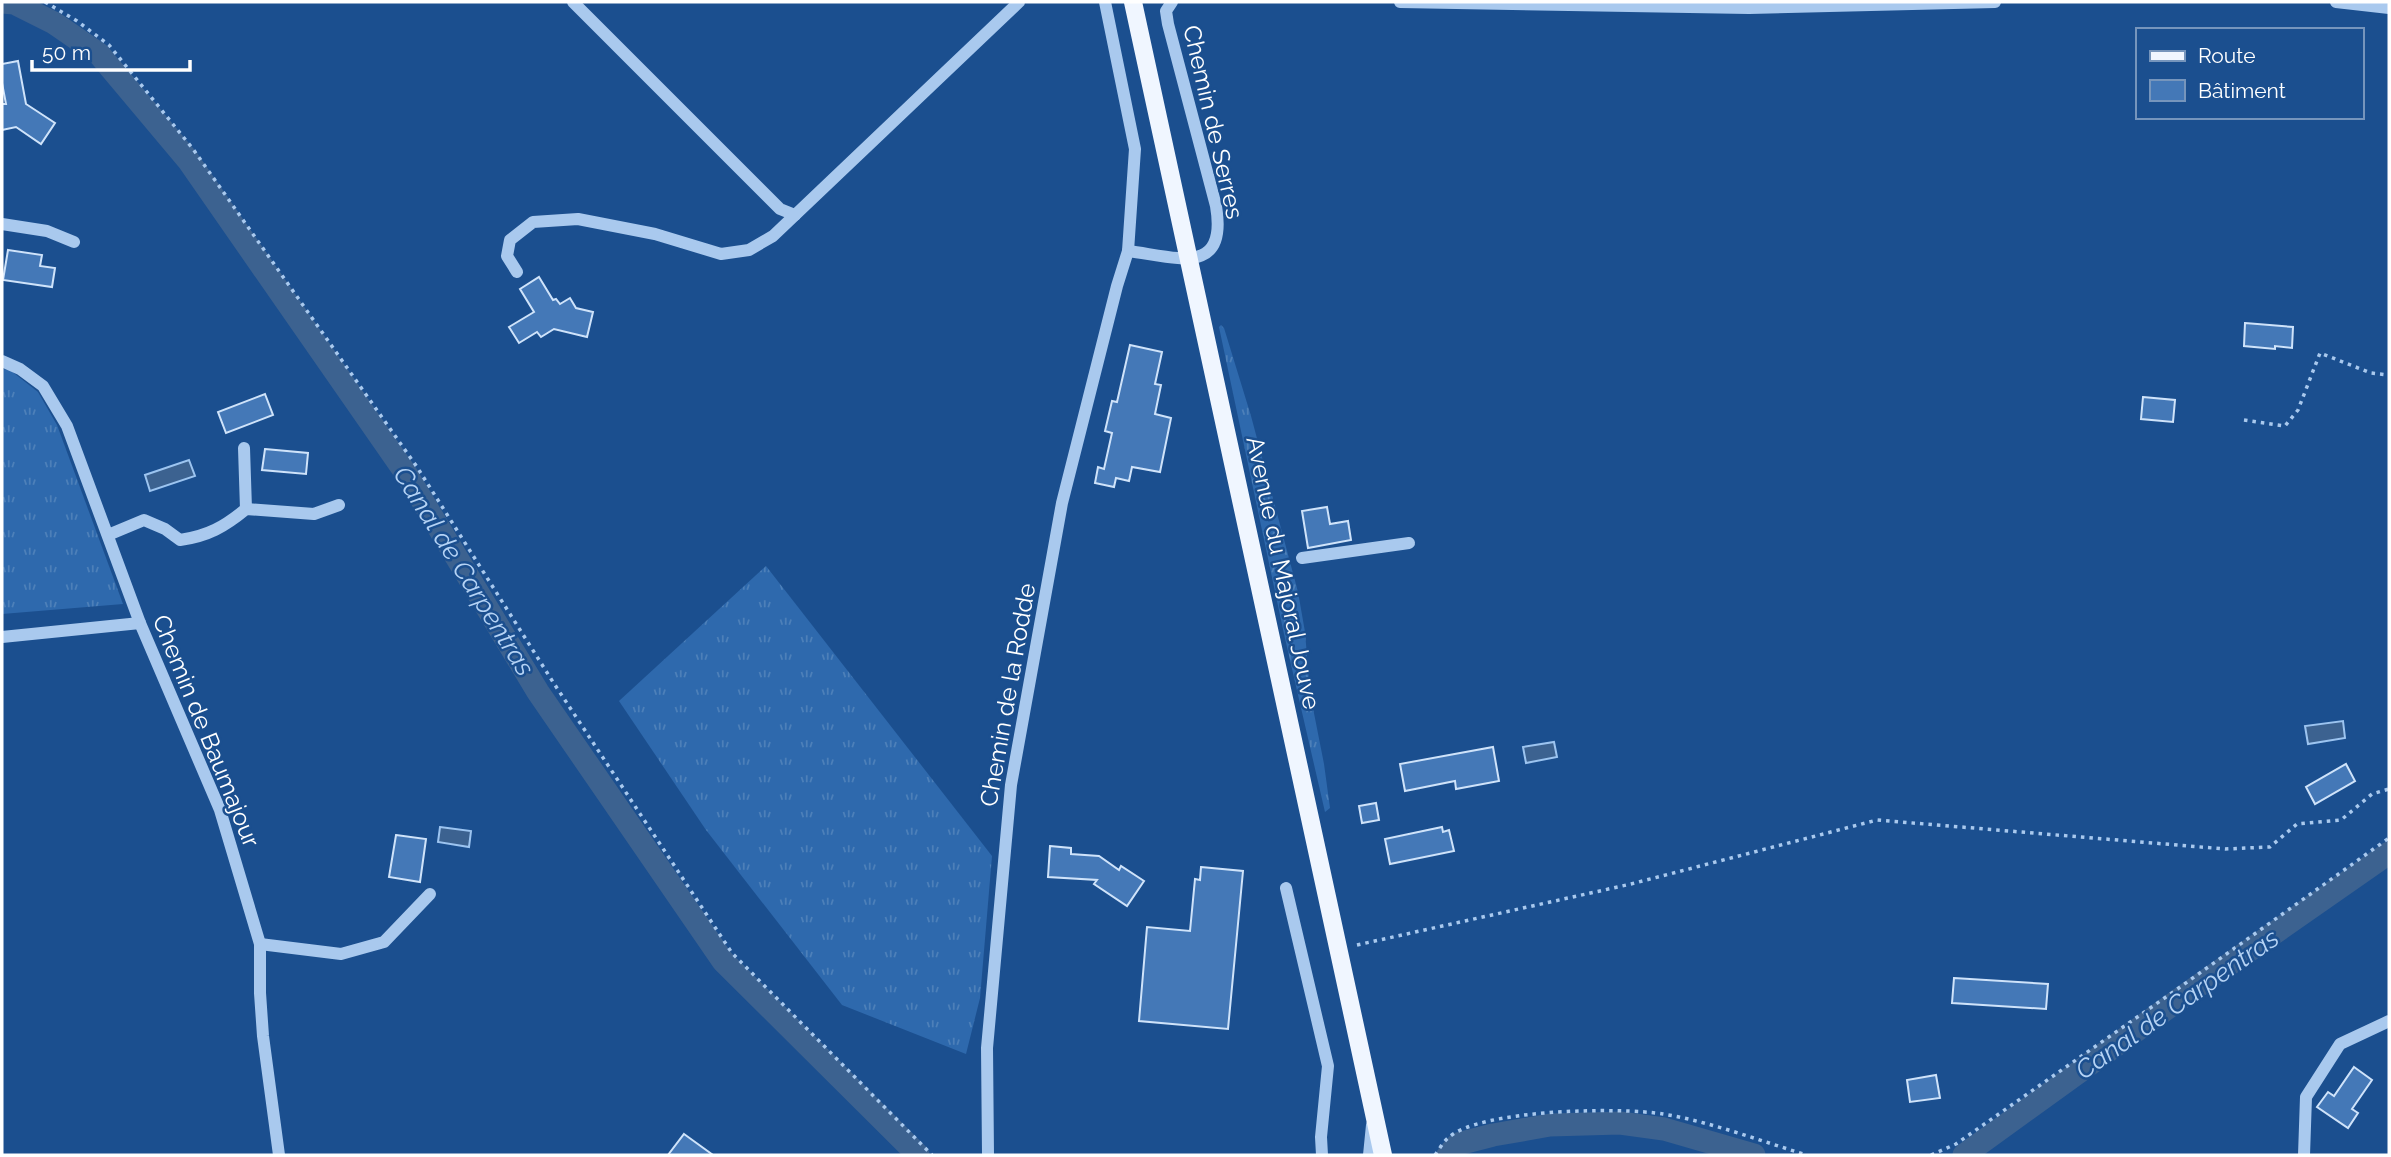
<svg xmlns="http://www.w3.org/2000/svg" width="2391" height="1157" font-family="Raleway,sans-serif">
  <defs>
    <pattern id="grass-tufts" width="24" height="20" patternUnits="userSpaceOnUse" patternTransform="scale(1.75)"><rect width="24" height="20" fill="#2e69ad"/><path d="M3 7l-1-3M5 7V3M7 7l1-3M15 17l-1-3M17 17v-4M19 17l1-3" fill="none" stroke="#4d80b9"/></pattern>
  </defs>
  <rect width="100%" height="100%" fill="#1b4f8f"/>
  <g fill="url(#grass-tufts)">
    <path d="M1221,325L1224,328L1251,416L1298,592L1305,632L1310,693L1324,764L1330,808L1325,812L1284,634L1219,327Z"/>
    <path d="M2,369L10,370L38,392L57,425L123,604L2,614Z"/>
    <path d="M766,566L992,856L980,998L966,1054L842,1005L706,830L619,701Z"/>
  </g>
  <g fill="#3c6290" stroke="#9cc4f0" stroke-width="2">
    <path d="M189,460L195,476L150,491L145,475Z"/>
    <path d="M2343,721L2345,738L2308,744L2305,726Z"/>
    <path d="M1554,742L1557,757L1526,763L1523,747Z"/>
    <path d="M440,827L471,831L469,847L438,842Z"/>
  </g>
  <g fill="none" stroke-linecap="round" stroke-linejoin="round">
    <g stroke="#3c6290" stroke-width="23">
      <path d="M2,2L14,3L54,23L99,54L188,160L405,472L538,692L723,961L918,1155"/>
      <path d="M1448,1155L1458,1144L1493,1135L1550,1125L1620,1123L1664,1129L1754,1155"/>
      <path d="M1964,1155L2191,991L2389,853"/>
    </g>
  </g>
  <g fill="#4478b7" stroke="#cfe3fa" stroke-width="2">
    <path d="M18,61L26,104L55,123L41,144L16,127L2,130V104H6L2,83V64Z"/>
    <path d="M8,250L42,255L40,266L55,268L52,287L3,280Z"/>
    <path d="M539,277L553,300L556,299L560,304L570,298L576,308L593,312L587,337L554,329L541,337L537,332L519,343L509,327L534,312L520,289Z"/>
    <path d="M2245,323L2293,327L2292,348L2275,346V349L2244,346Z"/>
    <path d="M1130,345L1162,352L1155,384L1161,385L1155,414L1171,418L1160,472L1132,467L1129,481L1116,478L1114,487L1095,483L1098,467L1104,469L1112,433L1105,431L1112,401L1117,402Z"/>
    <path d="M265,394L273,415L226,433L218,412Z"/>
    <path d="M2143,397L2175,400L2173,422L2141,419Z"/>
    <path d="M265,449L308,453L306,474L262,470Z"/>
    <path d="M1327,507L1330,524L1348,521L1351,540L1308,548L1302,511Z"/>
    <path d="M1493,747L1499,781L1456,789L1455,781L1405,791L1400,764Z"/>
    <path d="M2346,764L2355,781L2315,804L2306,787Z"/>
    <path d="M1376,803L1379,820L1362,823L1359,806Z"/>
    <path d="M1442,827L1443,832L1449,830L1454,851L1390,864L1385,839Z"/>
    <path d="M396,835L426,839L420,882L389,877Z"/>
    <path d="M1050,846L1071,848V854L1099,856L1119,870L1121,866L1144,881L1127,906L1094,884L1097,880L1048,877Z"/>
    <path d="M1201,867L1243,871L1228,1029L1139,1021L1147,927L1190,931L1195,879L1200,880Z"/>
    <path d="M1954,978L2048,984L2046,1009L1952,1003Z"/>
    <path d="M2354,1067L2372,1080L2352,1109L2358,1113L2348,1128L2317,1107L2328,1092L2334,1096Z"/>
    <path d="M1936,1075L1940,1098L1910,1102L1907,1080Z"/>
    <path d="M684,1134L713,1155H668Z"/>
  </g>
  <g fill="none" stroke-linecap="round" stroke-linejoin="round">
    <g stroke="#a9c9ee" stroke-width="3.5" stroke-dasharray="3.5 5" stroke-linecap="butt">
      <path d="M45,2L77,21L109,45L193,149L417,467L553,682L732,953L932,1155"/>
      <path d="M2244,420L2285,426L2298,410L2320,353L2371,373L2389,375"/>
      <path d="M1357,945L1631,884L1877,820L2225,849L2270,847L2297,824L2341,820L2372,794L2389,789"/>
      <path d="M1435,1155C1439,1150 1443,1142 1448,1138C1479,1109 1620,1107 1663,1114C1712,1122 1760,1141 1807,1155"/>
      <path d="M1931,1155L1956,1144L2176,990L2389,838"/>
    </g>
    <g stroke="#a9c9ee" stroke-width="12">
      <path d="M573,2L780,209L795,215"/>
      <path d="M1400,2L1749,8L1995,2"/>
      <path d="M2336,2L2389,8"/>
      <path d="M2,224L47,231L74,242"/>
      <path d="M1128,251C1176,257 1228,277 1216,206L1168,24L1166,11L1172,2"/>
      <path d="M517,272L507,256L510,240L533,222L578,219L655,234L721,254L749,250L773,236L1019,2"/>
      <path d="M2,361L20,369L43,386L67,426L140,623L220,810L260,944V993L263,1036L279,1155"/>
      <path d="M244,448L246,509"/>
      <path d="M108,535L144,520L165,529L180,540C208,536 224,527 246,509L314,514L339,505"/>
      <path d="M1302,558L1409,543"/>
      <path d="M2,637L140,623"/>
      <path d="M1286,888L1328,1066L1321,1137L1322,1155"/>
      <path d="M260,944L341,954L384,942L430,894"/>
      <path d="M988,1155L987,1048L1011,785L1062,503L1117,286L1128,251L1135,149L1105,2"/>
      <path d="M1369,1155L1372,1125"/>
      <path d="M2304,1155L2306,1097L2340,1044L2389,1021"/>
    </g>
    <path stroke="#f0f6ff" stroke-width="18" d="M1133,2L1383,1155"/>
  </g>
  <g text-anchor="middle" stroke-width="5" stroke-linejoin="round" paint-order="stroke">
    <g font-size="24" fill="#fff" stroke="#1b4f8f">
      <text transform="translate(1213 122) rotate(77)" y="8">Chemin de Serres</text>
      <text transform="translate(1283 573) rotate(78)" y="8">Avenue du Majoral Jouve</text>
      <text transform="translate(1008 695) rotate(-80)" y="8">Chemin de la Rodde</text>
      <text transform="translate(206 731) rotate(68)" y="8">Chemin de Baumajour</text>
    </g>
    <g font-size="26" font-style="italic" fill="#b5d3f5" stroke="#1b4f8f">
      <text transform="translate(464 571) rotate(58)" y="9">Canal de Carpentras</text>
      <text transform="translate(2177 1004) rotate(-35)" y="9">Canal de Carpentras</text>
    </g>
  </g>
  <rect width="2391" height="1157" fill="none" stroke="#ffffff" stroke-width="7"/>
  <rect x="2136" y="28" width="228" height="91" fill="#1b4f8f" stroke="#7695bc" stroke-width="2"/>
  <rect x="2150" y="51" width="35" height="10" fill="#f0f6ff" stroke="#7695bc" stroke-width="2"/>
  <text x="2198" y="63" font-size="21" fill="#ffffff">Route</text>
  <rect x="2150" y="80" width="35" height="21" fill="#4478b7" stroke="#7695bc" stroke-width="2"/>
  <text x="2198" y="98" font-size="21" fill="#ffffff">Bâtiment</text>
  <path d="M32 60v10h158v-10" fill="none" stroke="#ffffff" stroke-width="3.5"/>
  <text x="42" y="60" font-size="21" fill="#ffffff" stroke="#1b4f8f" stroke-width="5" paint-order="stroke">50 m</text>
</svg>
